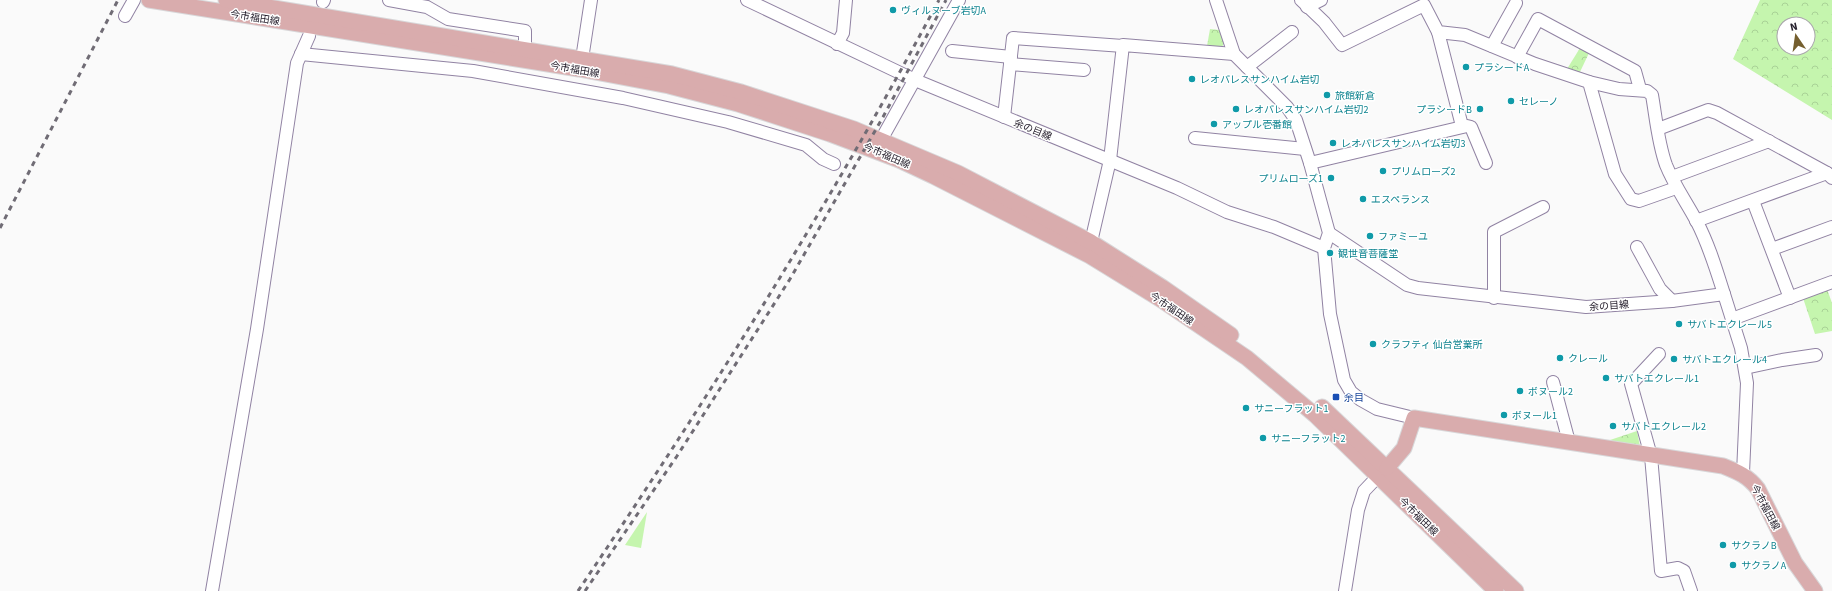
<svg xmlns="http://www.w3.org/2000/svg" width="1832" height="591" font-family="'Source Sans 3','Noto Sans JP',sans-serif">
  <defs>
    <pattern id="park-crowns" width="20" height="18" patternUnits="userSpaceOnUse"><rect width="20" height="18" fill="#c5f5ae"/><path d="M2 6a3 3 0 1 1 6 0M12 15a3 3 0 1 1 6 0" fill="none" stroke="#a9d296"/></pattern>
  </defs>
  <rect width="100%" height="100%" fill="#fafafa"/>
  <path fill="#c5f5ae" d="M647,512L641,548L625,545Z"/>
  <g fill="url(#park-crowns)" fill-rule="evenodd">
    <path d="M1760,0H1832V120L1733,59ZM1784,24H1808V48H1784Z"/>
    <path d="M1210,29L1219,30L1224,43L1222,47L1207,46Z"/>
    <path d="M1580,48L1589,53L1579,74L1567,69Z"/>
    <path d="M1827,289L1832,303V331L1815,334L1803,298Z"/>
    <path d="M1637,431L1641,452L1595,445Z"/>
  </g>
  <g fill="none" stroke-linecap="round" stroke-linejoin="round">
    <defs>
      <g id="minor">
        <path d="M389,0L427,7L448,19L525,31V49"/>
        <path d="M747,0L915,80L1177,188L1227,212L1274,227L1324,248"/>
        <path d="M1216,0L1234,54L1287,107L1296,120L1310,163L1329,233L1324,248L1330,314L1344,380L1351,392L1361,400L1377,409L1414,418"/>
        <path d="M1301,0L1324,22L1342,45L1424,5L1438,32L1465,35L1535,64L1589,82L1615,174L1631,199L1639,201L1676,188"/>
        <path d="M323,2L324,0"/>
        <path d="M1307,7L1321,0"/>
        <path d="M125,16L134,0"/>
        <path d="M1438,32L1462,126"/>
        <path d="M837,44L843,33L846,0"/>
        <path d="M1492,46L1516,3"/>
        <path d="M952,51L1011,57"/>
        <path d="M301,54L473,71L623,98L728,122L806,145L823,159L834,164"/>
        <path d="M1517,57L1538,19L1635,71L1640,89"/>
        <path d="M582,59L591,0"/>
        <path d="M1010,64L1084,70"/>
        <path d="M1247,67L1292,32"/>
        <path d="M1589,82L1619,89L1647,91L1652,95C1656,118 1658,143 1666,165C1674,185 1687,203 1697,222C1709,245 1716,269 1724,294"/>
        <path d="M1004,117L1013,38L1123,46"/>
        <path d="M1658,129L1708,110L1717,113L1827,173L1832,178"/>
        <path d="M1195,138L1305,149"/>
        <path d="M881,140L959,0"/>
        <path d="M1310,163L1467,126L1471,127L1486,163"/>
        <path d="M1672,177L1769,141"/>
        <path d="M1753,201L1790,298"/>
        <path d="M1696,221L1827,173"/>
        <path d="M1329,233L1407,285L1418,288L1586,307L1672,301L1724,294L1741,348L1747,383L1743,473"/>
        <path d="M1091,242L1110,160L1123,45L1234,54"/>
        <path d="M1637,247L1660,289L1672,301"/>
        <path d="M1772,249L1832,227"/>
        <path d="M1494,298V232L1543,207"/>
        <path d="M1732,319L1832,282"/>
        <path d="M1659,354L1631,384L1651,456L1661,571L1678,568L1684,571L1691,591"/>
        <path d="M1745,368L1782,360L1816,355"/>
        <path d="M1553,382L1569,442"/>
        <path d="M212,591L257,329L297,63L309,36"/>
        <path d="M1345,591L1358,510L1364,491L1384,470"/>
      </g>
      <g id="major">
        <path d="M149,0L579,69L669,86L738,104L830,134L899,160L933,176L1090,256L1160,299L1247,358L1315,415L1496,591"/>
        <path d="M226,0L672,74L741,92L854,129L958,173L1091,242L1162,287L1231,335"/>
        <path d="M1322,407L1516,591"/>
        <path d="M1387,468L1404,448L1414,418L1723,466C1738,472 1748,476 1758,489L1795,563L1815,591"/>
      </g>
    </defs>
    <use href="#minor" stroke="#9183a3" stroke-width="14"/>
    <use href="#major" stroke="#d8d7d9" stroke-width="17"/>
    <use href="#minor" stroke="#fff" stroke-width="12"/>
    <use href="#major" stroke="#d9acad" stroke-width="15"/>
    <g stroke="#706c75" stroke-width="3" stroke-dasharray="5 5" stroke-linecap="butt">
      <path d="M0,228L118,0"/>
      <path d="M578,591C707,400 830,204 939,0"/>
      <path d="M585,591L677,456L790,279L883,117L946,0"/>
    </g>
  </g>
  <g fill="#0f9aa8" stroke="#fff" stroke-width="1.5">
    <circle cx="893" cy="10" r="4"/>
    <circle cx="1466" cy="67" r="4"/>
    <circle cx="1192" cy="79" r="4"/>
    <circle cx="1327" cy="95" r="4"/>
    <circle cx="1511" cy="101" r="4"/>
    <circle cx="1236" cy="109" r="4"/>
    <circle cx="1480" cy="109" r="4"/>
    <circle cx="1214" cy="124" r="4"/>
    <circle cx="1333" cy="143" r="4"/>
    <circle cx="1383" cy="171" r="4"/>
    <circle cx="1331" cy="178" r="4"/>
    <circle cx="1363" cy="199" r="4"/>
    <circle cx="1370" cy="236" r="4"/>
    <circle cx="1330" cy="253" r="4"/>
    <circle cx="1679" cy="324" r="4"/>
    <circle cx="1373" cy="344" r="4"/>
    <circle cx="1560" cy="358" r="4"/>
    <circle cx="1674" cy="359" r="4"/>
    <circle cx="1606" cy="378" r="4"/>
    <circle cx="1520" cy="391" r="4"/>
    <circle cx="1246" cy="408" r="4"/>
    <circle cx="1504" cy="415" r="4"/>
    <circle cx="1613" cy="426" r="4"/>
    <circle cx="1263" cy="438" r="4"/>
    <circle cx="1723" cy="545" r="4"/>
    <circle cx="1733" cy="565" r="4"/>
  </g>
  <rect fill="#1a4fb4" stroke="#fff" stroke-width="1.5" x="1332" y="393" width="8" height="8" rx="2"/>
  <g text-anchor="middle" stroke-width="3" stroke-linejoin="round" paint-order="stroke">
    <g font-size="10" fill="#0d838f" stroke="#fff" text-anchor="start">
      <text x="901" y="14">ヴィルヌーブ岩切A</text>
      <text x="1474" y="71">プラシードA</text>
      <text x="1200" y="83">レオパレスサンハイム岩切</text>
      <text x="1335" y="99">旅館新倉</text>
      <text x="1519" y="105">セレーノ</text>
      <text x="1244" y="113">レオパレスサンハイム岩切2</text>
      <text x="1472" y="113" text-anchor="end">プラシードB</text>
      <text x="1222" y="128">アップル壱番館</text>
      <text x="1341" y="147">レオパレスサンハイム岩切3</text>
      <text x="1391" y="175">プリムローズ2</text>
      <text x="1323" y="182" text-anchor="end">プリムローズ1</text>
      <text x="1371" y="203">エスペランス</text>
      <text x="1378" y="240">ファミーユ</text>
      <text x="1338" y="257">観世音菩薩堂</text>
      <text x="1687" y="328">サバトエクレール5</text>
      <text x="1381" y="348">クラフティ 仙台営業所</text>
      <text x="1568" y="362">クレール</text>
      <text x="1682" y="363">サバトエクレール4</text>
      <text x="1614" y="382">サバトエクレール1</text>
      <text x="1528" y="395">ボヌール2</text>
      <text x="1254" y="412">サニーフラット1</text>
      <text x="1512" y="419">ボヌール1</text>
      <text x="1621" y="430">サバトエクレール2</text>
      <text x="1271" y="442">サニーフラット2</text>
      <text x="1731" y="549">サクラノB</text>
      <text x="1741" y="569">サクラノA</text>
    </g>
    <g font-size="10" fill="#27212e" stroke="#fff">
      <text transform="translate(255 17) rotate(9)" y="4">今市福田線</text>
      <text transform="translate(575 69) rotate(10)" y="4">今市福田線</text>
      <text transform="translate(1033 129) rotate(22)" y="4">余の目線</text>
      <text transform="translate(887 155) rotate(23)" y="4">今市福田線</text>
      <text transform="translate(1609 305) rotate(-4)" y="4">余の目線</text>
      <text transform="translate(1172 308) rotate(34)" y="4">今市福田線</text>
      <text transform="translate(1766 507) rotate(62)" y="4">今市福田線</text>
      <text transform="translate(1419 516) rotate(44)" y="4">今市福田線</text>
    </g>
    <g font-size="10" fill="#164399" stroke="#fff" text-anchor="start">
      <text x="1344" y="401">余目</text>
    </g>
  </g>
  <g transform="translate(1796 36) rotate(347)"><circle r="19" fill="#ffffff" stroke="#a9a6ab"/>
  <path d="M0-3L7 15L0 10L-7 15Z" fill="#755f2f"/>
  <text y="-6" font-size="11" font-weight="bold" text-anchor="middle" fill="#27212e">N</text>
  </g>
</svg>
